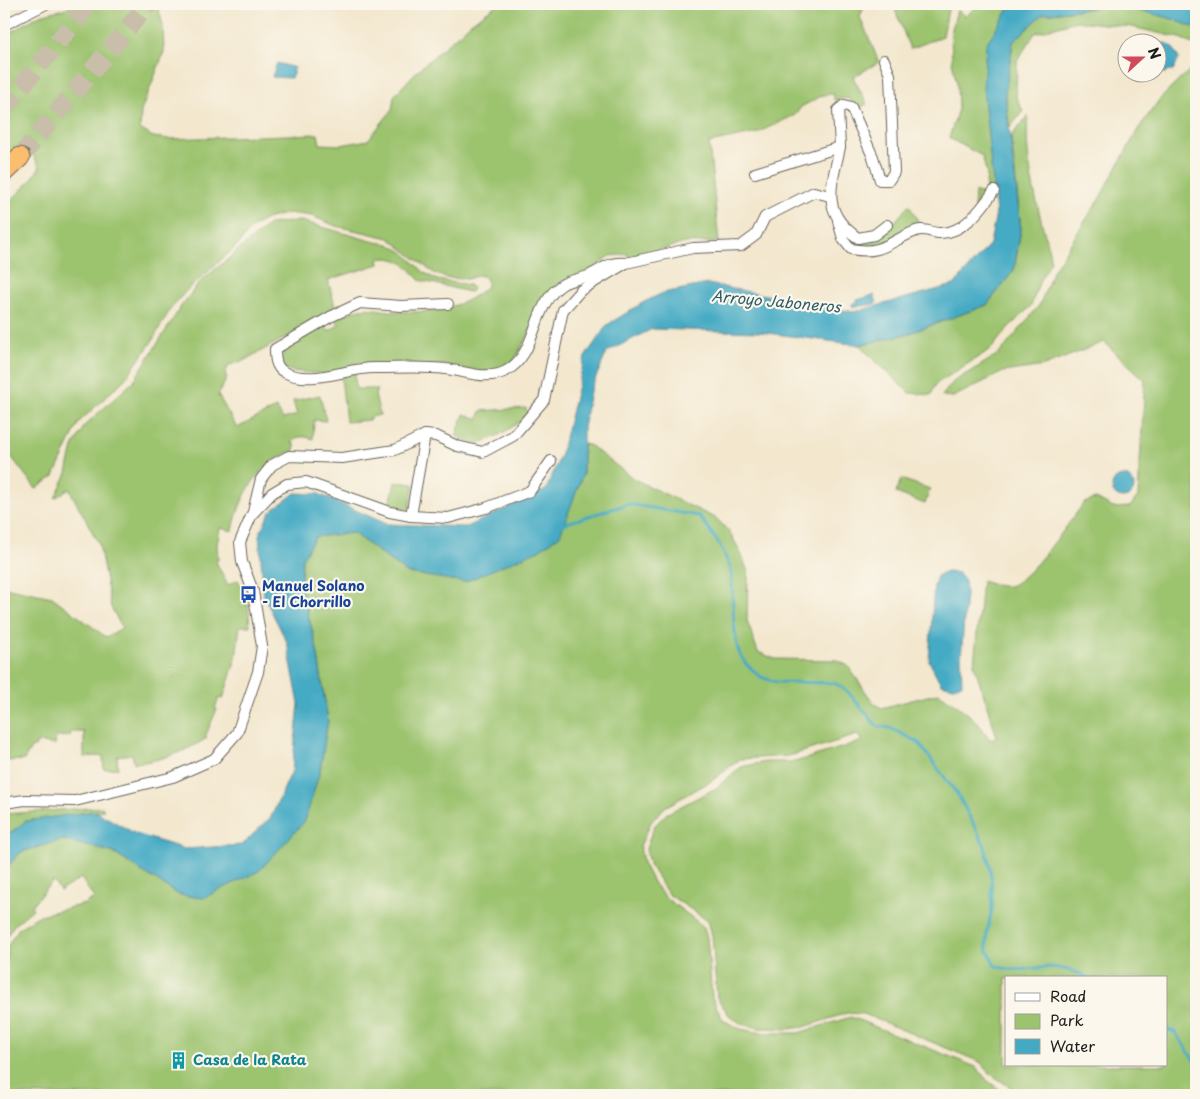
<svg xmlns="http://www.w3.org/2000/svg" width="1200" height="1099" font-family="'Playpen Sans',sans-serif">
  <rect width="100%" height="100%" fill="#fbf7ec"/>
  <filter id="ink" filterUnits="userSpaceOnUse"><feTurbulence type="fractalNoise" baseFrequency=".02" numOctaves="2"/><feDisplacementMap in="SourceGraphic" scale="10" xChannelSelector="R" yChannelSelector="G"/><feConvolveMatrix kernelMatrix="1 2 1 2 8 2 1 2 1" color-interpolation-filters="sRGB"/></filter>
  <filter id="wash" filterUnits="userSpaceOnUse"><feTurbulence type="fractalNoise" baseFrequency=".0096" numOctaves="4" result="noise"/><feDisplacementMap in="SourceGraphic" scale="20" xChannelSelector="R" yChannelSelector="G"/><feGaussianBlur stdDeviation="1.12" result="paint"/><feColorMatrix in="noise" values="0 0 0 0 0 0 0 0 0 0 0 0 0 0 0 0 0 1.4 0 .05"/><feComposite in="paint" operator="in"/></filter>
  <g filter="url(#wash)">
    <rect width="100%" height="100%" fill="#f3e7ce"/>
    <g fill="#9cc36e" stroke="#5c7045" fill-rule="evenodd">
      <path d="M83,4H157L163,25L164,52L141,111L140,129L153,137L169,139L318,134L320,144L341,145L368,140L392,110L394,96L415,73L472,22L498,4H865L860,17L879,62L853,77L867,104L857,110L848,98L834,100V94L823,95L801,107L795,115L757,133L709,143L719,242L685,243L629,258L628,254L610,256L589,272L556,286L512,364L497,371L478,373L446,365L323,374L291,371L284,367L280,360C290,342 307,334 324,325L328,331L339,325L336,319C344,315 353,310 361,309C374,307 387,312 400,312C430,313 466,308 487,286V279L480,275L467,279L446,278L434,273L389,238L336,226L312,216L288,213L266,219L251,228L239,244L186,291L171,308L151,343L125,379L79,422L54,476L36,489L10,455L4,461V208L31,180L40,167L29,148C18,145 12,149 4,157V36L40,15Z"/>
      <path d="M893,4H949L943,36L910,49Z"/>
      <path d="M979,4H1017L1009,9L992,164L994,187L974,209L975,192L985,194L987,174L982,156L949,138L958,109L957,84L952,62L951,33L957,10L966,16Z"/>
      <path d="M1116,5L1170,18L1196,28V46L1180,38L1132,27L1076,21L1035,33L1017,61L1016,97L1023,111L1010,128L1005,93L1013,42L1043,14Z"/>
      <path d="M1196,64V1095H1022L992,1075L980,1062L864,1014L847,1013L804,1027L788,1029L759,1028L740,1023L729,1015L717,998L712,935L708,921L668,894L649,864L646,849L654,826L666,814L716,788L741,767L765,762H795L857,743L863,740L857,735L789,756L740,759L713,780L665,807L651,822L640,846L643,863L654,884L666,898L703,926L707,937L712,998L723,1020L740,1029L763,1033H798L851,1017L976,1067L988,1081L1007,1095H4V975L8,945L19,928L40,915L85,904L94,898L81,878L60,891L53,881L31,906L33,909L14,925L4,940V870L21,852L62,840L112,852L179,895L259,871L328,721L317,649L301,587L302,559L315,536L353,533L407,573L583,474V444L589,445L634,479L717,519L729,532L739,549L748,572L747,621L758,652L775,659L837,660L848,666L872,701L881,708L939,693C958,706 979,719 990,740L997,737L974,664L982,581C991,584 1000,587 1009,586C1028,582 1071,520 1084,503L1096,499L1113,508L1130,507L1138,496L1145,380L1104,342L1044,366L1003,372L953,397L942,396L953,382L999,354L1021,328L1040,304L1053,271L1098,201L1139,128L1159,100ZM1006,978H1166V1065H1006Z"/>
      <path d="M1028,116C1023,165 1041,214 1051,261L1040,280L1031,306L1008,328L991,349L936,384L931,395L909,393L859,345L907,334L987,305L1014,270L1021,229L1011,136Z"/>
      <path d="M909,205L921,226L881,246L863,250L847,241V236L858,242L887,231Z"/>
      <path d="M301,221L375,242L389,244L403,252L425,273L437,280L469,285L473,288L472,291L469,292L419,280C408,265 397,255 378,259L379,264L328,280L336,310L243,361L229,365L225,373L227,378L218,395L237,428L276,408L283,419L297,415L293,401L320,395L326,421L314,420L313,439C304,436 298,435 292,443L295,445L294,451C260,461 239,496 233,531L220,528L217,545L218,560L216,562L228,585L238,580L248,603L250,626H240L236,658L223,699L219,698L215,708L217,709L205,737L207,738C187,751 158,762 134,763L132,754L117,756L118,768L104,769L103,756L84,757V732H71L70,736L56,737L55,745L37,742L36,746L31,748L24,760L4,761V587L52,597L106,637L122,628L111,607L99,544L69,489L55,498L67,473L73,447L85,425L133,382L182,305L200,282L270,224Z"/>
      <path d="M355,372L356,389H377L375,395L380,415L370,417V420L346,422L341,377Z"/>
      <path d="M526,408L527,414C513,429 496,438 476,444L456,436L464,414L478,419L481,411Z"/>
      <path d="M901,479L930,489L925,504L896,493Z"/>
      <path d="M395,482L414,484L409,509L390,505Z"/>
      <path d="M102,807L104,810L70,816L26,821L4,838V814Z"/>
    </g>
    <g fill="#44aac4" stroke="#306370">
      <path d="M1017,4H1196V28L1169,18L1116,5L1043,14L1013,42L1005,93L1021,229L1014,270L987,305L907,334L859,345L760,332L652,329L607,352L590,391L583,428V474L560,535L539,550L464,582L407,573L353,533L315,537L302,559L301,587L317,649L328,721L320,771L305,821L259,871L203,898L179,895L112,852L62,840L21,852L4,870V838L26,821L95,811L136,834L185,849L242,845L271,817L292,771L299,704L287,642L264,597L259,535L270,512L295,493L319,494L387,524L466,527L546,490L561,454L585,357L607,325L644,302L663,293L708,284L854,312L954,285L990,244L996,213L983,88L986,44L1009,9Z"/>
      <path d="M1165,43L1173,47L1179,59L1173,70L1164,73L1158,71V45Z"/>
      <path d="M277,63L295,68L291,78L272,77Z"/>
      <path d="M874,295L877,302L875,304L853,307L852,304L857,302V300Z"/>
      <circle cx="1123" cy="487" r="11"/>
      <path d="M947,572L958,573L965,581L966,595L961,657L962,684L954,687L941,684L929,661L934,586L937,576Z"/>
    </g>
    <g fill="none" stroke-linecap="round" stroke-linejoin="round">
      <g stroke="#44aac4" stroke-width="3">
        <path d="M560,525L628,504L699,516L720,545L731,569L734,626L738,650L745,663L761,677L776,682L835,683L848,692L877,726L890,728L918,742L958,795L984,844L990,867L992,886V909L987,932V948L994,965C1013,973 1029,968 1048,967C1063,967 1077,972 1090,978"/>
        <path d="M1166,1029L1175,1032L1196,1063"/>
      </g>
    </g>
  </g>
  <g filter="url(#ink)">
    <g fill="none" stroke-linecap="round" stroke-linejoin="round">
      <g stroke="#c8beaa" stroke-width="19" stroke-dasharray="19 9" stroke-linecap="butt">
        <path d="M4,108L89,4"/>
        <path d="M20,157L148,4"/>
      </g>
      <defs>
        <g id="street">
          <path d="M4,25L46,4"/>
          <path d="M840,147L838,110L844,105L851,107L873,157L880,180H889L894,172L890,75L884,60"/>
          <path d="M755,173L840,147C832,186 819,211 858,238L874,235L887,225"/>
          <path d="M838,221L843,239L851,249C884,255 889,241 916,231C924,228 930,232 938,233C963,235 982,208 994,191"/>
          <path d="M448,304L401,306L360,303L330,317L275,349C275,357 275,367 284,372C311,386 346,368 374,368C398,368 423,366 446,369C466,371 486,381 506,371C539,353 531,304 563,284C570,280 580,279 588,276C604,269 608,261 626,263"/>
          <path d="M254,512L272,493L287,484L306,482L390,512L411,516L448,518L486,508L530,491L551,461"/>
          <path d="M411,516L425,435"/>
          <path d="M4,803L25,800L75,801L173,777L214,759L237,733L258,672L262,646L253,591L242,562L240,542L253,512L261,479L272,465L289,456L342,458L395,450L425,435L436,436L457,446L483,452L513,436L544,400L563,310L581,290L626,263L693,248L741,246L756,235L765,217L814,192L830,196"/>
        </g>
        <path id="highway" d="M4,172L20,157"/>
      </defs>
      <use href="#street" stroke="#67635a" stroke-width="12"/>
      <use href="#highway" stroke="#67635a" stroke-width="21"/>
      <use href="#street" stroke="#fff" stroke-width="10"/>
      <use href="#highway" stroke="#fabe6e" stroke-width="19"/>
    </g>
  </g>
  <defs>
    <symbol id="bus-bare" viewBox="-9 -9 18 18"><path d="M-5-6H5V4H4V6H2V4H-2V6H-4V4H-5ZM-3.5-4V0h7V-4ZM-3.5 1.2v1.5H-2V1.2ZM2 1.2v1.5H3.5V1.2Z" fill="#1a4fb4" stroke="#fbf7ec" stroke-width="2.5" paint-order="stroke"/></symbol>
    <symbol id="building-bare" viewBox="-9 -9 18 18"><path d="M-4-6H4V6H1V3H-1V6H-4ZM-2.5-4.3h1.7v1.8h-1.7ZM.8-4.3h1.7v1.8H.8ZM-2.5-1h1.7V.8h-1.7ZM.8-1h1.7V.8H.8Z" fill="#0f9aa8" stroke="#fbf7ec" stroke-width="2.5" paint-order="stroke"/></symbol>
  </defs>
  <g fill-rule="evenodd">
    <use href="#bus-bare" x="236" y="582" width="25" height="25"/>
    <use href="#building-bare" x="166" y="1048" width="25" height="25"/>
  </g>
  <g text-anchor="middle" stroke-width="4.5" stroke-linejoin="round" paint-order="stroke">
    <g font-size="14" font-weight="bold" fill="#164399" stroke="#fbf7ec" text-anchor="start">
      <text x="262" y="591">Manuel Solano<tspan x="262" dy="16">- El Chorrillo</tspan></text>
    </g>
    <g font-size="14" font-weight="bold" fill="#0d838f" stroke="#fbf7ec" text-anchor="start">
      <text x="193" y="1065">Casa de la Rata</text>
    </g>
    <g font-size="15" font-style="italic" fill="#2e5c68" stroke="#fbf7ec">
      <text transform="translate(776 302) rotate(5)" y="5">Arroyo Jaboneros</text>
    </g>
  </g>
  <rect width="1200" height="1099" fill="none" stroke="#fbf7ec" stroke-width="20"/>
  <rect x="1005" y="976" width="162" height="90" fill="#fbf7ec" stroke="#a29f99"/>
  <rect x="1015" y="993" width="25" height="8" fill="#ffffff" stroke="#a29f99"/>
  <text x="1050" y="1002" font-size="15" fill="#1c1c1c">Road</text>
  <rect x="1015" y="1014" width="25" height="15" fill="#9cc36e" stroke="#a29f99"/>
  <text x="1050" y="1026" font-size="15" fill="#1c1c1c">Park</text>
  <rect x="1015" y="1039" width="25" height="15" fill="#44aac4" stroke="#a29f99"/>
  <text x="1050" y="1052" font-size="15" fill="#1c1c1c">Water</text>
  <g transform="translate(1142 58) rotate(69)"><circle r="24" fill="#fbf7ec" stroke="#a29f99"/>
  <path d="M0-4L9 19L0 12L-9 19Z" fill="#d1495b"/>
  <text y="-8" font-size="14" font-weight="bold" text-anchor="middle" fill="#1c1c1c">N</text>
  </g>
</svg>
